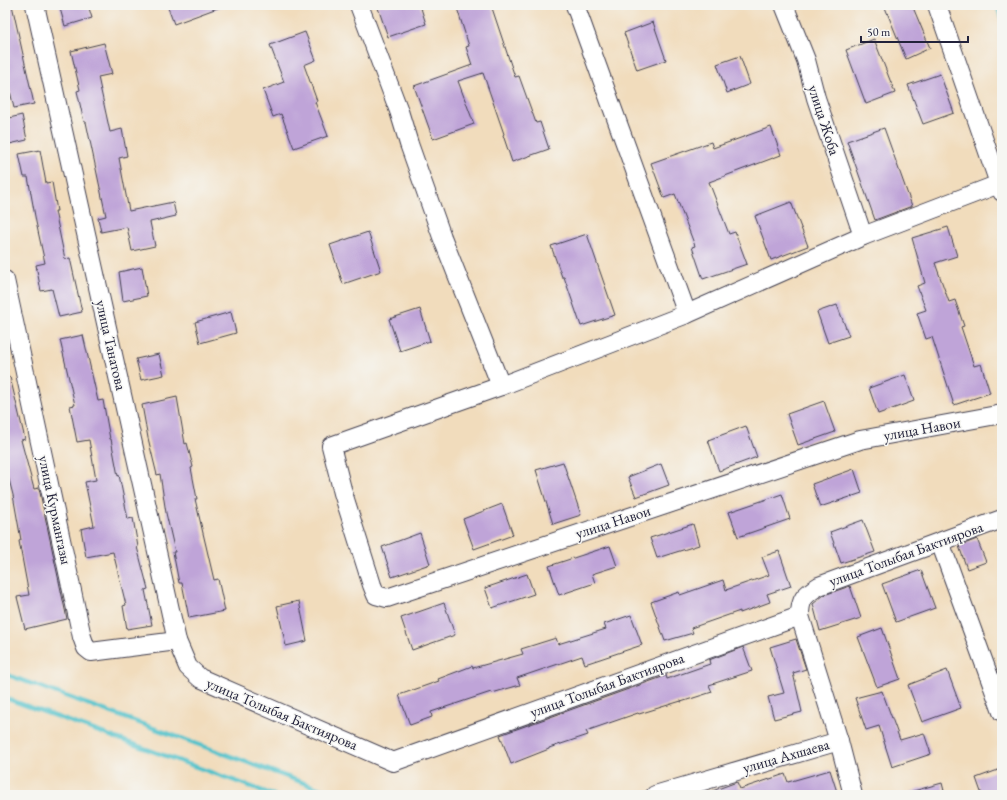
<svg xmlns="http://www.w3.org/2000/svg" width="1007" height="800" font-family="'EB Garamond',serif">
  <rect width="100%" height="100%" fill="#f6f6f2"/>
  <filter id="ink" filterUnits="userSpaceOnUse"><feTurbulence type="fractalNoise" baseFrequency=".025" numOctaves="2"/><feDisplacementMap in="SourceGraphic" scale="8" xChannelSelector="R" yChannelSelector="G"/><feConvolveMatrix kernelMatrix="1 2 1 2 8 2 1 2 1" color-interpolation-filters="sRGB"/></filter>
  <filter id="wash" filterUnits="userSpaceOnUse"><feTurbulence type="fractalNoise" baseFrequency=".012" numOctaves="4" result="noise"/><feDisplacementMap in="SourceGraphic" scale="16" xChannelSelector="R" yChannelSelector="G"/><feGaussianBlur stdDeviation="0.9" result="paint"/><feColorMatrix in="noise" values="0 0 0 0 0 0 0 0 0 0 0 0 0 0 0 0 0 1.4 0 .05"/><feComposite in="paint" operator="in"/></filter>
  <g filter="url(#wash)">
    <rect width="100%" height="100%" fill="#f1dcbc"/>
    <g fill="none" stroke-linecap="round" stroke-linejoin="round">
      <g stroke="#54c2ca" stroke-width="4.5">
        <path d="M997,5L1002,20"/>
        <path d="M5,674L337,795"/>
        <path d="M5,698L274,795"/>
      </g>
    </g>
    <g id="blocks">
      <g fill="#bfa4d8">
        <path d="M5,5H12L34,104L14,108L5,70Z"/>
        <path d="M59,5H88L92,18L65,26Z"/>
        <path d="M167,5H223V6L174,24Z"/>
        <path d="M377,5H420L426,24L388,37Z"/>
        <path d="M465,5H491L515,77L519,76L536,123L540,122L549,149L512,162L503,135L504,134L483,73L458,81L474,124L433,139L414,86L472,65L466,47L469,46L457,8Z"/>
        <path d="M884,5H912L930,48L906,59Z"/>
        <path d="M653,22L666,60L637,70L624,33Z"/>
        <path d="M305,32L316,60L304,65L317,101L315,102L328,136L294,148L281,114L273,117L263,90L284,82L270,45Z"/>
        <path d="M874,39L895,93L866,104L846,50Z"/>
        <path d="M104,43L112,74L98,77L110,132L122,129L127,156L119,158L129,211L173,202L176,216L150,222L155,246L132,251L127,227L101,232L98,218L106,216L86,122H84L77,91L80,90L71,51Z"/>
        <path d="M740,56L750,84L727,93L717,64Z"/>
        <path d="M940,74L954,113L923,124L908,85Z"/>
        <path d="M22,115L27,140L5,145V119Z"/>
        <path d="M771,127L781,155L709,182L729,234L735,232L747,264L703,279L692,247L695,246L675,194L664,198L651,163L711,142L713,148Z"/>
        <path d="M884,128L912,206L875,220L847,141Z"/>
        <path d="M40,150L46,183L52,182L57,211H55L65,259L70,258L82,312L59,317L52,289L41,291L36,265L45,263L36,222L28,177H24L19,154Z"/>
        <path d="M791,202L808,246L771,260L755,216Z"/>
        <path d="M948,227L957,256L935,263L949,302L955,300L964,326L961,327L974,366L981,364L990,393L954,405L932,337L926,339L917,313L926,310L917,286L925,283L912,238Z"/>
        <path d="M368,232L381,271L343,284L330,245Z"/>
        <path d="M587,234L615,315L581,326L564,277H562L551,246Z"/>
        <path d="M142,267L147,296L123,301L119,272Z"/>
        <path d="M837,305L849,336L828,343L817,312Z"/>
        <path d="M420,309L430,341L400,351L389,319Z"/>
        <path d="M231,312L236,333L200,343L195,322Z"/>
        <path d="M83,335L98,401L103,400L110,439H111L118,476L119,475L128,519L133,518L138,547H137L148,589L145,590L152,625L127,629L123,606L126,605L113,552L86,557L81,529L94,526L85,482L96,480L89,440L77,442L70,406L75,405L60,340Z"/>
        <path d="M159,354L164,375L141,380L136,359Z"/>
        <path d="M905,375L914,401L878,414L869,388Z"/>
        <path d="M5,377H10L25,439L21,440L34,489L39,488L67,619L25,629L17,597L29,595L19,541L21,540L13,495L5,464Z"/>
        <path d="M177,397L185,444L187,443L193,467L191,468L197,499H195L214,580L218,579L225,611L189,618L182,583H179L173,552H175L166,513L160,474L157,475L148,438L142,405Z"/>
        <path d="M824,401L835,432L798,445L787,414Z"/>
        <path d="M746,426L757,457L719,471L708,440Z"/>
        <path d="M563,462L581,515L553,524L536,470Z"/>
        <path d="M661,464L669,485L636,497L628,477Z"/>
        <path d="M854,469L862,493L820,507L812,484Z"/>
        <path d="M782,494L790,519L738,537L729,512Z"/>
        <path d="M502,504L513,535L474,549L463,519Z"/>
        <path d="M863,520L875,552L841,563L830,532Z"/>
        <path d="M693,524L699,545L657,558L650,538Z"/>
        <path d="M420,533L430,564L392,577L382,547Z"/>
        <path d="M977,539L986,562L967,569L959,546Z"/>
        <path d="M610,546L617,566L592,574L595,583L559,595L549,566Z"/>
        <path d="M779,551L791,586L767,594L770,602L740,613V611L691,628L693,633L665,641L651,602L679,592L680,595L723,580L726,590L769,575L762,557Z"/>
        <path d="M921,570L935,608L896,622L882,584Z"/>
        <path d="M527,574L534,594L492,608L485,588Z"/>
        <path d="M850,586L861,618L820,631L813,604L824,595Z"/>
        <path d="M299,601L307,641L286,646L277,606Z"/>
        <path d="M444,603L455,635L412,650L401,618Z"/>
        <path d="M631,615L642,645L585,664L582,656L517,678L520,685L492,693L491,692L431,712L432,717L410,725L399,695L439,681L438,679L472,666L473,668L523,654L521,649L556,638L558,644L606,629L604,624Z"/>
        <path d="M882,628L900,679L877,687L858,637Z"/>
        <path d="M796,639L806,669L793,673L802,712L774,719L768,697L784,693L770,647Z"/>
        <path d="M743,647L752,671L709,685L712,692L681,702V701L639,714L638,713L586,731L588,735L549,748V749L511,764L500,735L665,676L666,675L667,679L710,664L709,660Z"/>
        <path d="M947,670L961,708L922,722L908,685Z"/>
        <path d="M882,691L900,740L924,733L931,754L892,767L879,726L866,730L855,698Z"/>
        <path d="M830,770L838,795H704V794L737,782L740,789L785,774L788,782Z"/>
        <path d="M998,770L1002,780V795H982L976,778Z"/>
        <path d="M942,783L945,795H910V792Z"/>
      </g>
    </g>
  </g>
  <g filter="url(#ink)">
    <use href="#blocks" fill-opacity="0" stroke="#413e4e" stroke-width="1"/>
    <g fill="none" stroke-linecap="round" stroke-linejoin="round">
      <defs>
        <g id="minor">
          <path d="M35,5L177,641L188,667L200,678L393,762L800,616C800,599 804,595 819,586L1002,519"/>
          <path d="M359,5L399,111L409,144L442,237L501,386"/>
          <path d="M575,5L687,314"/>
          <path d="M784,5L806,60L816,98L863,236"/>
          <path d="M937,5L1002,192"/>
          <path d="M999,184L863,236L687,314L501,386L331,446L343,493L372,585L376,595L387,598L860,440L1002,414"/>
          <path d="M5,280L82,637L86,648L91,652L177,641"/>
          <path d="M940,542L1002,712"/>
          <path d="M839,741L853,795"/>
          <path d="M655,795L839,741L800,616"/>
        </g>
      </defs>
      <use href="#minor" stroke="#413e4e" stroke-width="20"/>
      <use href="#minor" stroke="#fff" stroke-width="18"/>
    </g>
  </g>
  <g text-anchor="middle" stroke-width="3" stroke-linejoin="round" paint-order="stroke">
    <g font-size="15" fill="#22223b" stroke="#f6f6f2">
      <text transform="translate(824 120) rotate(72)" y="5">улица Жоба</text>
      <text transform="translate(111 345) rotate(77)" y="5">улица Танатова</text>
      <text transform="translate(922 429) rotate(-10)" y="5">улица Навои</text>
      <text transform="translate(55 510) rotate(78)" y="5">улица Курмангазы</text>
      <text transform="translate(613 522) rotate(-18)" y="5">улица Навои</text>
      <text transform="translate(906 554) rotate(-20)" y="5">улица Толыбая Бактиярова</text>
      <text transform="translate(607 685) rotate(-20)" y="5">улица Толыбая Бактиярова</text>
      <text transform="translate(282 714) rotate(23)" y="5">улица Толыбая Бактиярова</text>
      <text transform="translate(786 756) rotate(-16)" y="5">улица Ахшаева</text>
    </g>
  </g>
  <rect width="1007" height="800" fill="none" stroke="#f6f6f2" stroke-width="20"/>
  <path d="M861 36v6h107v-6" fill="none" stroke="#22223b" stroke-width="2"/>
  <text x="867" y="36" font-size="12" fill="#22223b" stroke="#f6f6f2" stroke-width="3" paint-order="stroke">50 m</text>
</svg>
